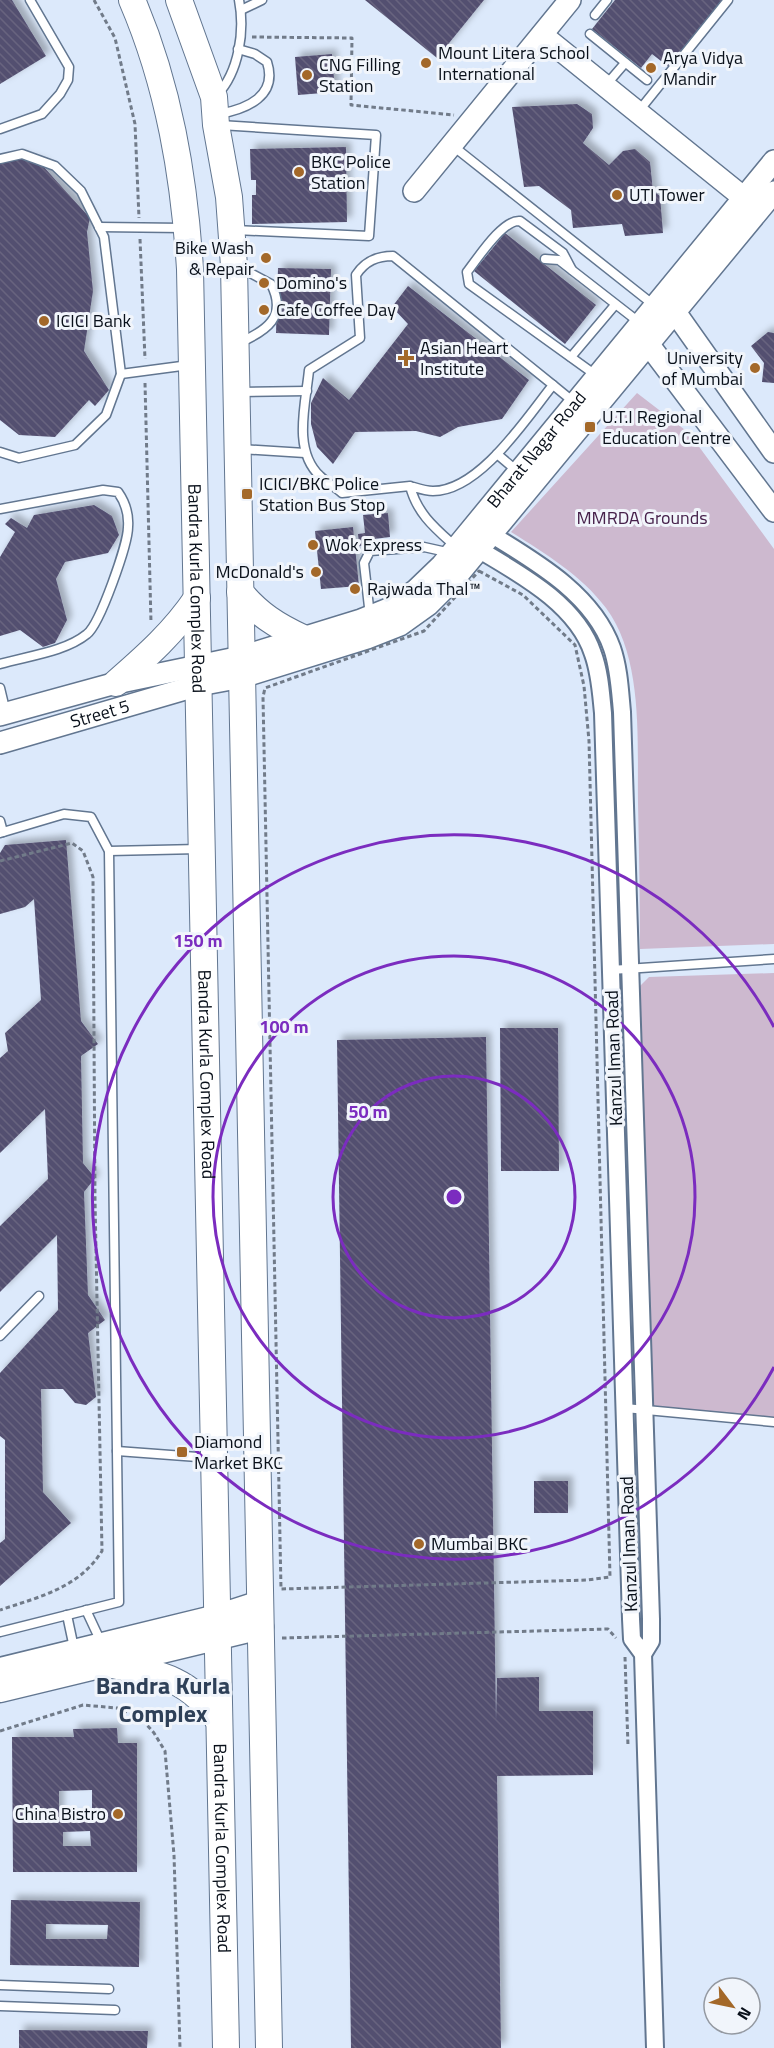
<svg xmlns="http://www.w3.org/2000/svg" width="774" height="2048" font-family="'Titillium Web',sans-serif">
  <defs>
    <pattern id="building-back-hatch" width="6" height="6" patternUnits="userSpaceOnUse" patternTransform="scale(1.5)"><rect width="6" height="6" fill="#534f70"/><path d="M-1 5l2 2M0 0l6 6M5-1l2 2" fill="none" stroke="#67647f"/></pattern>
    <filter id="shadow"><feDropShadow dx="5" dy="-5" stdDeviation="3" flood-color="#0004"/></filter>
  </defs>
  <rect width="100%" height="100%" fill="#dce9fb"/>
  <g fill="#cdb9cf">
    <path d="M637,393L689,433L774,549V944L640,949C640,901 639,852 638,803C637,743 644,659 606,608C581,575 546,554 511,532Z"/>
    <path d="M774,973V1427L651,1411L640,986L649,977Z"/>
  </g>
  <g fill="url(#building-back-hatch)" fill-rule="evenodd" filter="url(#shadow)">
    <path d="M0,0H12L46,56L0,84Z"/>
    <path d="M365,0H484L437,58Z"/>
    <path d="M615,0H724L670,68L652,54L641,68L592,29Z"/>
    <path d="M332,54L335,92L298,95L295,57Z"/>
    <path d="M577,104L592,114L593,128L583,143L609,165L623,151L635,149L650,162L653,191L660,196L663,233L625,236L622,224L573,228L571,210L539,186L524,187L512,107Z"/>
    <path d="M346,147L347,222L252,224V195H256V180H251L250,149Z"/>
    <path d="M19,158L42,165L90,218L87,232L93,291L84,351L109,390L95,406L89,400L55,437L19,435L0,420V164Z"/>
    <path d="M505,233L596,305L565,344L474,271Z"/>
    <path d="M278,268L331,269L329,335L276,333Z"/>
    <path d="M408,286L529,380L502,419L458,427L440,437L416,431L355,432L333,464L317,447L311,424V403L323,378L349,400L408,324L392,307Z"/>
    <path d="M768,332L774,333V383L762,382L764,363L751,346Z"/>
    <path d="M94,505L112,516L119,535L108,553L65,562L56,579L67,620L55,643L43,647L20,630L0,636V557L15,532L5,524L11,518L27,528L34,515Z"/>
    <path d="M388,513L390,537L366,540V545L359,546L358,534L365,533L363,515Z"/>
    <path d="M353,527L359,586L321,589L315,531Z"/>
    <path d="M66,840L81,1021L98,1044L81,1056L83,1163L95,1178L84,1192L88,1295L105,1320L88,1333L96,1397L86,1405L75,1403L63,1389H41L43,1492L71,1523L0,1586V1543L5,1539V1440L0,1436V1373L58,1310L57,1235L0,1292V1226L48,1179L45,1109L0,1153V1058L8,1051L5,1033L41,1000L34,899L25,907L0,914V853L5,845Z"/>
    <path d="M500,1028H558L559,1171H501Z"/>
    <path d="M486,1037L496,1720L497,1678L539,1677V1711H593V1775L497,1776L501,2048H351L337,1040Z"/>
    <rect x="534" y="1481" width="34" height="32"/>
    <path d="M117,1728L118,1743H137V1872H13L12,1737H74L73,1729ZM92,1790V1817H59V1791ZM90,1831L91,1846H63V1832Z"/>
    <path d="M11,1900L140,1902L139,1967L10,1965ZM46,1924L108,1925L107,1939H46Z"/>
    <path d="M19,2030L148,2031L147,2048H19Z"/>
  </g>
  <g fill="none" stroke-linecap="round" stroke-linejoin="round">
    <defs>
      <g id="service">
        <path d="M241,10L262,0"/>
        <path d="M595,15L607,0"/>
        <path d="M590,34L647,80"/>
        <path d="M606,85L625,63"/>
        <path d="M217,95C239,72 245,31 239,0"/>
        <path d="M638,112L728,0"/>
        <path d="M219,114C247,109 278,96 267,62L255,54L238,49"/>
        <path d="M220,125L376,135L369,236L235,230"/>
        <path d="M0,129L42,114L60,94L68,80L69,67L30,0"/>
        <path d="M453,146L655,306"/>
        <path d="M0,159L22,154L55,166L81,191L104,237L121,374L106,415L75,445L19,458L0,452"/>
        <path d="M99,227L184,228"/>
        <path d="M545,259L559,260L640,323"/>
        <path d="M237,266L271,284C288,317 266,331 239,343"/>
        <path d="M572,270L563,253L520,221C503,219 478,258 467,272L469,284L597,376"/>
        <path d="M571,357L615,305"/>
        <path d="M121,374L189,365"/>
        <path d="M553,385L575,403"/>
        <path d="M238,392L307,391"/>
        <path d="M240,449L305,453"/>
        <path d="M497,454L517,471"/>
        <path d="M410,486C417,488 426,491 433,491C480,491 527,417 553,385L393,256C377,256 365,261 356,275L360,338L309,370C306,403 292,450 320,476C326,482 335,487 342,493L410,486C417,514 436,529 456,547"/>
        <path d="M0,509L103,490L118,492C125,502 129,514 128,527C128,544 100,624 87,634C65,652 27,656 0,664"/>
        <path d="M370,616L364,563L370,551L424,547L451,553"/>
        <path d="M0,688L6,713"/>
        <path d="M0,821L3,832"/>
        <path d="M0,833L64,814L91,817L109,851L119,1602L0,1632"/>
        <path d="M109,851L199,849"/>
        <path d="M611,970L774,959"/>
        <path d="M0,1336L39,1296"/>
        <path d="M625,1408L774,1422"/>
        <path d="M117,1451L211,1458"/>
        <path d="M86,1610L101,1642"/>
        <path d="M67,1615L74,1648"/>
        <path d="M0,1985L109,1989"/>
        <path d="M0,2006L115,2010"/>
      </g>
      <g id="minor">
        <path d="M481,528C529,558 592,591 612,648C619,668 620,691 622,712L651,1619V1641L643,1654"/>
        <path d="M468,543C512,570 576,601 593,654C600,673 601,694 603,713L631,1619L632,1639L643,1654L655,2048"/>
      </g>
      <g id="tertiary">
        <path d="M542,35L754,206"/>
        <path d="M414,191L570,0"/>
        <path d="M675,312L774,452"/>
        <path d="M649,345L774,511"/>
        <path id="s1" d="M0,715L116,683L241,657L361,620L391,608L416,590L442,565L774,161"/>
        <path id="s2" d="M0,743L199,685L242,677L367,638L400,625L428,605L456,577L774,192"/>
      </g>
      <g id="secondary">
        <path d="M0,1670L217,1617L260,1603"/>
        <path d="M0,1690L261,1627"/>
      </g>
      <g id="primary">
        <path id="s3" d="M132,0C169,86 184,176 190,269L226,2048"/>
        <path d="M179,0L214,97L216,125L229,197L234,266L269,2048"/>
        <path d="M240,592C258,614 277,626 303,638"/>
        <path d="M116,683C147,656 174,632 197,598"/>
        <path d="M107,1664C159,1674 187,1676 219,1721"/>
      </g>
    </defs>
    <use href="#service" stroke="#627690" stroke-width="11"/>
    <use href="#minor" stroke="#627690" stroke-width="20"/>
    <use href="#tertiary" stroke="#627690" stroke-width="24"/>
    <use href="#secondary" stroke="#627690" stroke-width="27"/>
    <use href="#primary" stroke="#627690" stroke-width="28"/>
    <g stroke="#717b89" stroke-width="3" stroke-dasharray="4.5 3" stroke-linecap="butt">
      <path d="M94,0L115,38L135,124L139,218"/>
      <path d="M252,37L352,38L351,105L454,115"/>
      <path d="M140,239L145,359"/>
      <path d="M145,383L151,623"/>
      <path d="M479,571L523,595L575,645L584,686L589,741L610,1577L587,1580L281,1589L263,697L265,688L424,631Z"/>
      <path d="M0,861L72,843L83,851L93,877L95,1200L102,1551C79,1588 39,1597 0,1610"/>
      <path d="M282,1638L608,1629L616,1638"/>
      <path d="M625,1657L628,1746"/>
      <path d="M0,1731L83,1705L117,1708L139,1716L154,1733L165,1751L174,1855L180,2048"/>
    </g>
    <use href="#service" stroke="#fff" stroke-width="8"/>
    <use href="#minor" stroke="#fff" stroke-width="16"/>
    <use href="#tertiary" stroke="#fff" stroke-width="21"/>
    <use href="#secondary" stroke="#fff" stroke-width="24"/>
    <use href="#primary" stroke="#fff" stroke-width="26"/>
  </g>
  <g fill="none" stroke="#7b2cbf" stroke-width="3">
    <circle cx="454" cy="1197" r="121"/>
    <circle cx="454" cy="1197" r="241"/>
    <path d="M774 1367A362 362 0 1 1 774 1027"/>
  </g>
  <g fill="#a36829" stroke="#f1f5fb" stroke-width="2">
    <circle cx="426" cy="63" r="6"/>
    <circle cx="651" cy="68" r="6"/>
    <circle cx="307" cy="75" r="6"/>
    <circle cx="299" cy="172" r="6"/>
    <circle cx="617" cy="195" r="6"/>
    <circle cx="266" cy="258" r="6"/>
    <circle cx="264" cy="283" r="6"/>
    <circle cx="264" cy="310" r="6"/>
    <circle cx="44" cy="321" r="6"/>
    <path d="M403 349h6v6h6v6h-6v6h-6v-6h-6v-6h6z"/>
    <circle cx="755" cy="368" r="6"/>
    <rect x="584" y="421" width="12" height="12" rx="3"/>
    <rect x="241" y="488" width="12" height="12" rx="3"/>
    <circle cx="313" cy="545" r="6"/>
    <circle cx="316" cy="572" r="6"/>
    <circle cx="355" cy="589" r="6"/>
    <rect x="176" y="1446" width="12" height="12" rx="3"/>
    <circle cx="419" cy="1544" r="6"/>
    <circle cx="118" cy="1814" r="6"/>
  </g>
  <g text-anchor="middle" stroke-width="6" stroke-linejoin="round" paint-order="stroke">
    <g font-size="18" fill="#09101a" stroke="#f1f5fb" text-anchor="start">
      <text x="438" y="59">Mount Litera School<tspan x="438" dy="21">International</tspan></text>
      <text x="663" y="64">Arya Vidya<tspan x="663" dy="21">Mandir</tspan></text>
      <text x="319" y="71">CNG Filling<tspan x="319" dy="21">Station</tspan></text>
      <text x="311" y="168">BKC Police<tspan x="311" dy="21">Station</tspan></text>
      <text x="629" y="201">UTI Tower</text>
      <text x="254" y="254" text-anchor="end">Bike Wash<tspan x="254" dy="21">&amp; Repair</tspan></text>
      <text x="276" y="289">Domino's</text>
      <text x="276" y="316">Cafe Coffee Day</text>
      <text x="56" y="327">ICICI Bank</text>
      <text x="420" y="354">Asian Heart<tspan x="420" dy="21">Institute</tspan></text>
      <text x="743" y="364" text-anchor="end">University<tspan x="743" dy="21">of Mumbai</tspan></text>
      <text x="602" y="423">U.T.I Regional<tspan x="602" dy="21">Education Centre</tspan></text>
      <text x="259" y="490">ICICI/BKC Police<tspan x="259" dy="21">Station Bus Stop</tspan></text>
      <text x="325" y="551">Wok Express</text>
      <text x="304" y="578" text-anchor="end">McDonald's</text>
      <text x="367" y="595">Rajwada Thal™</text>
      <text x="194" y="1448">Diamond<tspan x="194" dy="21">Market BKC</tspan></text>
      <text x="431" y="1550">Mumbai BKC</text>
      <text x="106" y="1820" text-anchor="end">China Bistro</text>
    </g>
    <g font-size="18" fill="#09101a" stroke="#f1f5fb">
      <text dy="6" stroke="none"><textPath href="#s1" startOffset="622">Bharat Nagar Road</textPath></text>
      <text dy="6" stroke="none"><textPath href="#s3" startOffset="596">Bandra Kurla Complex Road</textPath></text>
      <text dy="6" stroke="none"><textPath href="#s2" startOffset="104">Street 5</textPath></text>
      <text transform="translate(614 1058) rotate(-92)" y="6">Kanzul Iman Road</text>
      <text dy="6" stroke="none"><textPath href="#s3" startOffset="1082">Bandra Kurla Complex Road</textPath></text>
      <text transform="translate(629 1544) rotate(-92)" y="6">Kanzul Iman Road</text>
      <text dy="6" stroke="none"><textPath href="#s3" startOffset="1856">Bandra Kurla Complex Road</textPath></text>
    </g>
    <g font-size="18" fill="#46214b" stroke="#f1f5fb">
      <text x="642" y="524">MMRDA Grounds</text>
    </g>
    <g font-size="24" font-weight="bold" fill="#2e4058" stroke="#f1f5fb">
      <text x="163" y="1694">Bandra Kurla<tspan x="163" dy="28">Complex</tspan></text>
    </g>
  </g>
  <circle cx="454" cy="1197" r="9" fill="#7b2cbf" stroke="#f1f5fb" stroke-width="3"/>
  <g font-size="18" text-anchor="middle" font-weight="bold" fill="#7b2cbf" stroke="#f1f5fb" stroke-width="6" stroke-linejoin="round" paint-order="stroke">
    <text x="198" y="947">150 m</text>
    <text x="284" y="1033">100 m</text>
    <text x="368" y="1118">50 m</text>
  </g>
  <g transform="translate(732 2006) rotate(122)"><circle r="28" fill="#f1f5fb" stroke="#9499a1" stroke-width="1.5"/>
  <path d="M0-4.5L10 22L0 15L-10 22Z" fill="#a36829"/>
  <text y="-9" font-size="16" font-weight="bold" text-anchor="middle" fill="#09101a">N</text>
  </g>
</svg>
